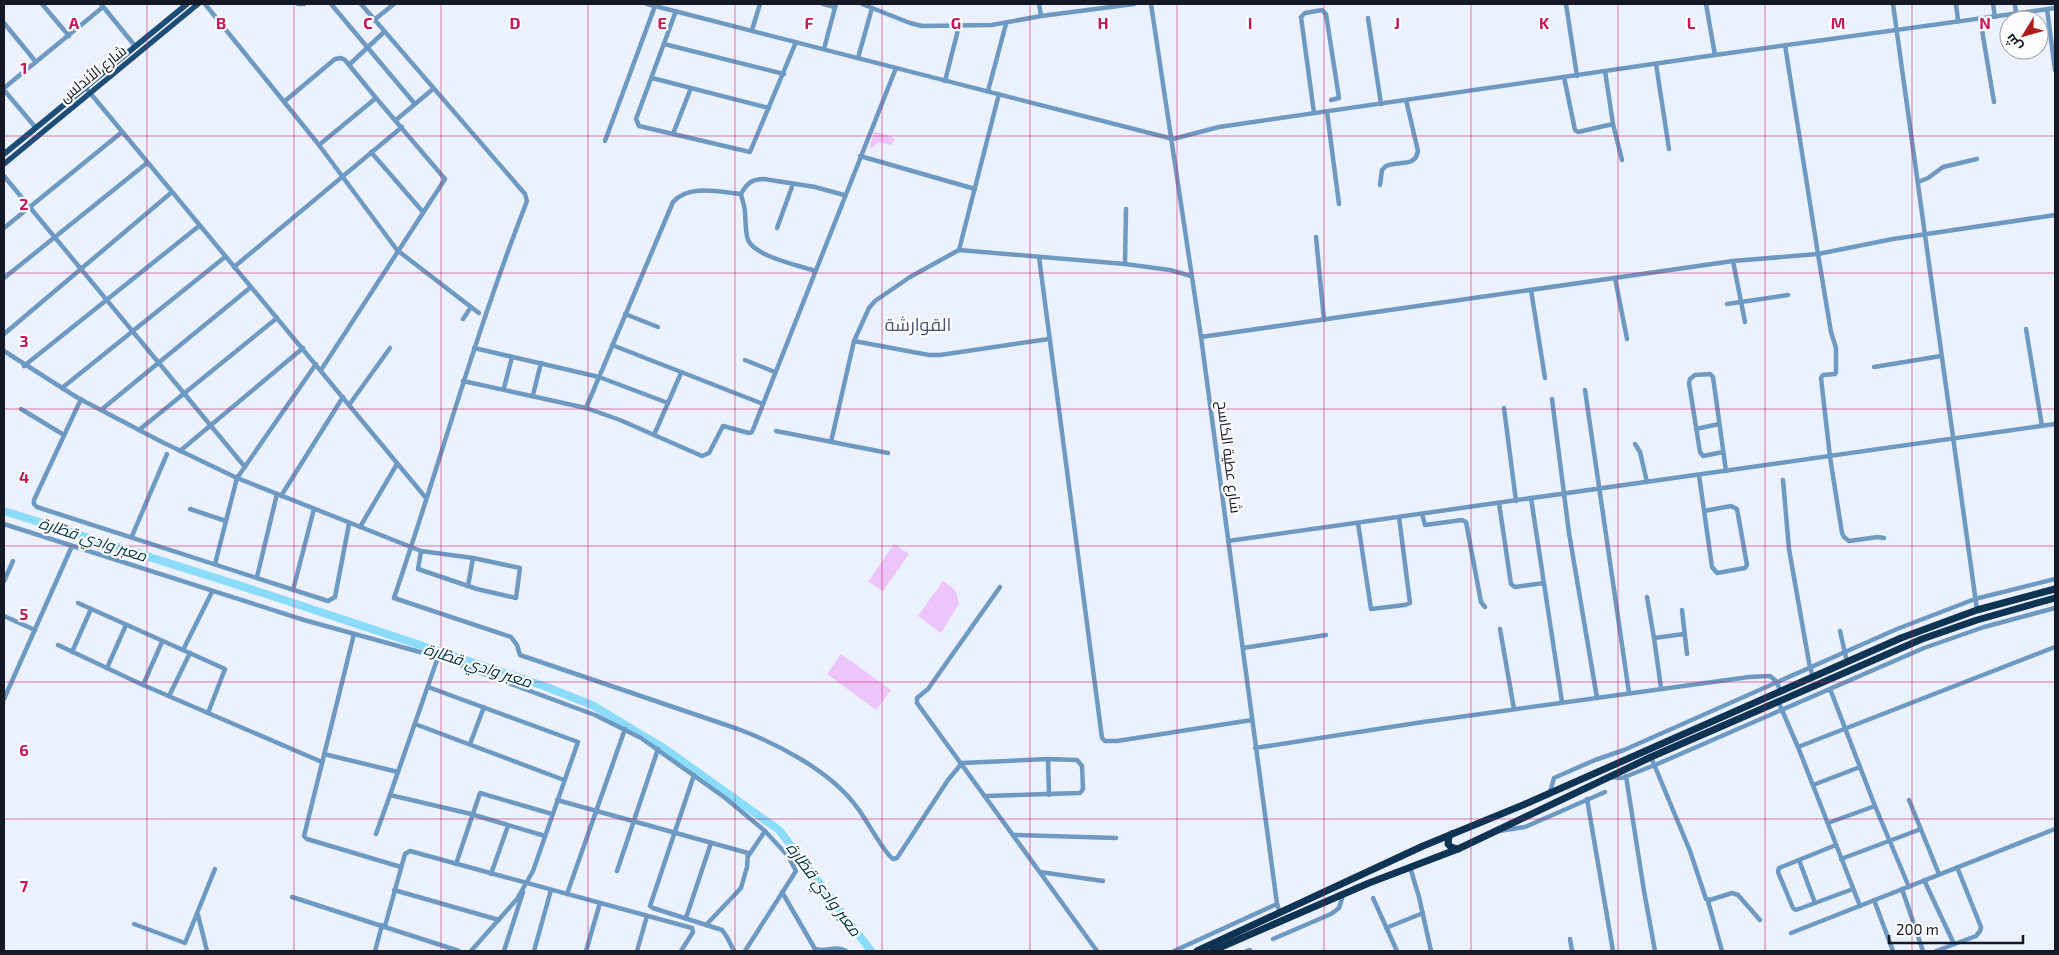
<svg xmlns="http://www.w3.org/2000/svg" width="2059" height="955" font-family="'Exo 2',Cairo,sans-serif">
  <rect width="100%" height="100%" fill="#ecf1ff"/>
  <g fill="#eec5fb">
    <path d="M874,132L888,135L895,139L891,145L879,142L871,149L870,147Z"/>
    <path d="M894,544L909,554L883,591L868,582Z"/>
    <path d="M943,581L956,591L959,604L941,633L918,616Z"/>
    <path d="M841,654L891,690L876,710L827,674Z"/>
  </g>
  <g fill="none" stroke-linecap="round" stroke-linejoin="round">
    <path stroke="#8bdbfa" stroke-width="8" d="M4,511L263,593L544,686L592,705L665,749L779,830L871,951"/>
    <g stroke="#6e99c2" stroke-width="4.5">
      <path d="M42,4L69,36"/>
      <path d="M101,4L135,46"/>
      <path d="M205,4L319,145L397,250L471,307L463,319"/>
      <path d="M298,4H304"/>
      <path d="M331,4L415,104"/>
      <path d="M361,4L525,194L527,201C476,331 439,466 394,598L511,637L517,645L520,655L738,729C778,744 830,771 856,806C866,818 883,852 893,859L897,858L948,780L962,763L1048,759L1077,760L1082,766L1083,789L1080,793L986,796"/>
      <path d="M647,4L1173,139L1219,127L1715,55L2055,8"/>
      <path d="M823,4L835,7"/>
      <path d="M862,4L910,23L922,26L992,25L1041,16"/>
      <path d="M1039,4L1041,16L1134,4"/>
      <path d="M1151,4L1201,337L1277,904L1280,913"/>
      <path d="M1566,4L1577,76"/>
      <path d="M1706,4L1715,55"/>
      <path d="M1893,4L1977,610"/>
      <path d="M1956,4L1958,21"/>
      <path d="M1993,4L1995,17"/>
      <path d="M2015,4L2016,14"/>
      <path d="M2047,9L2055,70"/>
      <path d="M676,11L636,119L639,126L750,152L796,42"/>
      <path d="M1368,18L1381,104"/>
      <path d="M1980,18L1994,102"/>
      <path d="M374,20L394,4"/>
      <path d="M4,23L36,62"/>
      <path d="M752,30L760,4"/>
      <path d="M664,44L784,74"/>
      <path d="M1785,45L1818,254L1831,332L1836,348V372L1835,374L1823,375L1821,378L1830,457L1842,533L1844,537L1849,541L1878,537L1884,538"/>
      <path d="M824,49L836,4"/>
      <path d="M858,58L872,8"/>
      <path d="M1656,64L1669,149"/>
      <path d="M349,65L384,32"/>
      <path d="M1605,71L1613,124L1622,160"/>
      <path d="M1564,77L1575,130L1578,132L1613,124"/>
      <path d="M652,78L769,108"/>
      <path d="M945,81L959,26"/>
      <path d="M4,88L103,7"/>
      <path d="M86,88L426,498"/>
      <path d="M4,90L36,128"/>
      <path d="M988,91L1006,24"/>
      <path d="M285,101L335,59L341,58L345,60L376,98"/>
      <path d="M1327,112L1339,204"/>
      <path d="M1314,113L1301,17L1305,13L1322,10L1326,14L1339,98L1331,100"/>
      <path d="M396,120L433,89"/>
      <path d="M673,134L691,88"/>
      <path d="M605,141L655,6"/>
      <path d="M319,145L376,98L445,179L321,370"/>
      <path d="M371,152L423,212"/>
      <path d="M860,156L975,189"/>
      <path d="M4,176L245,467"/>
      <path d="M1918,182L1928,178L1943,167L1977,159"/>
      <path d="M1380,185L1382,170L1386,166C1399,160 1415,168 1418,151L1406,100"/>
      <path d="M4,228L122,132"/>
      <path d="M777,228L793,184"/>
      <path d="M1316,237L1324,320"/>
      <path d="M959,250L999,94"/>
      <path d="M1039,257L1102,738L1105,741H1117L1252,720"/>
      <path d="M1733,261L1745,322"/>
      <path d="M1125,264L1126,209"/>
      <path d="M234,267L402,127"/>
      <path d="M815,271C798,265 756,257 748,240C745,231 746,222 745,213C745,206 742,200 741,194C747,183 752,179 764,179L815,187L844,195"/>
      <path d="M4,278L147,163"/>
      <path d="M1615,278L1627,339"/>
      <path d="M1531,290L1545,378"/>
      <path d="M1727,304L1788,295"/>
      <path d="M471,307L479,313"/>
      <path d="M625,314L658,327"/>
      <path d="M2026,329L2042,426"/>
      <path d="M4,334L172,192"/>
      <path d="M1201,337L1733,261L1818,254L1893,239L2055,215"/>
      <path d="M854,341L929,355H940L1049,339"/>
      <path d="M612,345L763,404"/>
      <path d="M474,348L599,377L668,403"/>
      <path d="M4,351L78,398L162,442L237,478L421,551L473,558L520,568L516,598L477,589L418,569L421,551"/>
      <path d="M745,360L775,372"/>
      <path d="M24,366L199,226"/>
      <path d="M1874,367L1941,356"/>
      <path d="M463,381L586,408L620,420L702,456L709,453L723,426L749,433L752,432L896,68"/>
      <path d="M62,388L225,257"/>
      <path d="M504,388L512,357"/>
      <path d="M1585,390L1629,693"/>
      <path d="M533,395L541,363"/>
      <path d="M81,399L34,500V504L37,507L328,601L335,597L349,524"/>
      <path d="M1552,399L1569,533L1597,698"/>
      <path d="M349,405L390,348"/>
      <path d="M586,408L673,202C688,184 720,192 741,194"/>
      <path d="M1504,408L1516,501"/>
      <path d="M21,409L64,435"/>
      <path d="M101,410L251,287"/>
      <path d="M1696,429L1719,424"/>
      <path d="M139,430L277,318"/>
      <path d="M776,431L888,453"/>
      <path d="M654,435L681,373"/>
      <path d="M831,442L854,341L869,308L875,301L910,277L959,250L1125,264L1170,270L1191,276"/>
      <path d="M1635,444L1640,452L1647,482"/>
      <path d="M180,451L303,348"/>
      <path d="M1723,452L1703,456L1700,452L1689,383L1690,379L1695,375L1710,374L1713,377L1726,471"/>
      <path d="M1699,475L1712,567L1717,573L1745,568L1747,565L1737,509L1731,506L1704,511"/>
      <path d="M1783,480L1789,549L1810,668L1813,676"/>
      <path d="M281,496L343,397"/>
      <path d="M1531,498L1562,702"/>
      <path d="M1499,503L1511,584L1515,587L1544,583"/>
      <path d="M190,509L226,521"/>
      <path d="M1422,514L1425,525L1462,520L1466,522L1481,602L1485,607"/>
      <path d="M1358,523L1371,609L1405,605L1410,603L1399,517"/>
      <path d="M4,524L304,620L438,657L595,715L641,738L724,797L765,831L788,856L796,871L745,951"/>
      <path d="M360,527L397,464"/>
      <path d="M132,536L167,454"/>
      <path d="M1228,541L2055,424"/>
      <path d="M215,564L237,478L316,364"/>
      <path d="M257,577L277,494"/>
      <path d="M4,581L13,561"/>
      <path d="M468,586L473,558"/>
      <path d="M1000,587L928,689L917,698V703L1097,951"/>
      <path d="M293,590L314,509"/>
      <path d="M1647,597L1654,638"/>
      <path d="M78,603L183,650L212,592"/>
      <path d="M1682,610L1687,654"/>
      <path d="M4,616L35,630"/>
      <path d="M1500,629L1514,709"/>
      <path d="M1840,631L1847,662"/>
      <path d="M354,634L304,836L307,839L401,867"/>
      <path d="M58,645L143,685L322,762"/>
      <path d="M1243,648L1326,635"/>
      <path d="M183,650L225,669L208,713"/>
      <path d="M72,652L91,609"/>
      <path d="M438,657L390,795L471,814L545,836"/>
      <path d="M107,668L126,625"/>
      <path d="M143,685L162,642"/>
      <path d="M428,687L578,742L533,871L517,899L471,951"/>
      <path d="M1661,688L1654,638L1684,634"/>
      <path d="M1830,689L1875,806L1909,887"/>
      <path d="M169,696L190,653"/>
      <path d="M4,699L72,546"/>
      <path d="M1778,701L1798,747L1860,906"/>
      <path d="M415,724L564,780"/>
      <path d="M470,744L484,707"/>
      <path d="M1798,747L2055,647"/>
      <path d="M1255,748L1423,722L1749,677L1770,676L1777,682L1780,691"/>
      <path d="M324,754L398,772"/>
      <path d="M1651,757L1690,851L1706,899L1710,900L1732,893L1738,895L1760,920"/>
      <path d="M1048,759L1049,795"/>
      <path d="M694,775L650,906L653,908L722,930L727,937L734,951"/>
      <path d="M1626,776L1644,891L1655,951"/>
      <path d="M1610,777L1622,778L1655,765L1924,648L1984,627L2055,608"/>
      <path d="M1813,785L1860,767"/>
      <path d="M1550,792L1554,778L1595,760L1624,750L1897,629L1975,599L2055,579"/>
      <path d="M1587,799L1613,951"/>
      <path d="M557,800L748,853L747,867L741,888L706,925"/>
      <path d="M1909,800L1939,874"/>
      <path d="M1828,823L1875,806"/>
      <path d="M1499,831L1525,827L1605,792"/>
      <path d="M376,834L390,795"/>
      <path d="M1014,835L1116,838"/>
      <path d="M1836,845L1779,868L1778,872L1793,908L1796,910L1853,889"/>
      <path d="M749,855L765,831"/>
      <path d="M1841,859L1921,829"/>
      <path d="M1799,860L1815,903"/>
      <path d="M456,864L480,793L552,814"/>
      <path d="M1410,867L1419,897L1431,951"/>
      <path d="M617,871L658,749"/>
      <path d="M1040,872L1103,881"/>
      <path d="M491,874L508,826"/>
      <path d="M1924,880L1954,944"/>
      <path d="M1902,889L1923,951"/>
      <path d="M394,890L499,920"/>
      <path d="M782,892L815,949C826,952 836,945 846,951"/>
      <path d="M567,894L625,729"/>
      <path d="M292,897L459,951"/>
      <path d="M1373,898L1397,951"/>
      <path d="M1874,900L1893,951"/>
      <path d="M1708,901L1722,951"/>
      <path d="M198,915L207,951"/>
      <path d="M686,918L711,843"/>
      <path d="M134,924L185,943L215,869"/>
      <path d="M385,926L405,854L410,851L692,928L693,932L681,951"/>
      <path d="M1386,928L1423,913"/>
      <path d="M1791,933L2055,829"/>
      <path d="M1273,939L1331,914L1339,908L1343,895"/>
      <path d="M1570,939L1572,951"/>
      <path d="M375,951L382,925"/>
      <path d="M504,951L523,892"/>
      <path d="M534,951L551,890"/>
      <path d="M586,951L600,903"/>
      <path d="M637,951L647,916"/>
      <path d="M1174,951L1277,904"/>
      <path d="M1247,951L1250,950"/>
      <path d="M1936,951L1976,936L1980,931L1981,927L1957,867"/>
    </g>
    <g stroke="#1d4d77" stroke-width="5.5">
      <path d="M4,154L187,4"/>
      <path d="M4,164L198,4"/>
    </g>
    <g stroke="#0f3352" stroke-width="7">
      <path d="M1452,834L1449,836L1448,844L1451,847L1458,849"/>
      <path d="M1197,951L1423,846L1523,805L1901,638L1977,610L2055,589"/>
      <path d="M1212,951L1369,883L1458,849L1651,757L1922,639L1977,620L2055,598"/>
    </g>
  </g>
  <path fill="none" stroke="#c2185b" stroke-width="1" stroke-opacity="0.55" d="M147,4V951M294,4V951M441,4V951M588,4V951M735,4V951M882,4V951M1030,4V951M1177,4V951M1324,4V951M1471,4V951M1618,4V951M1765,4V951M1912,4V951M4,136H2055M4,273H2055M4,409H2055M4,546H2055M4,682H2055M4,819H2055"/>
  <g text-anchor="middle" stroke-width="4.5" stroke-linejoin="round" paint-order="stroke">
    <g font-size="15" fill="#151925" stroke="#fefefe">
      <text transform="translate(93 74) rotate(-39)" y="5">شارع الأندلس</text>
      <text transform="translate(1229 457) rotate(83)" y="5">شارع عطية الكاسح</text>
    </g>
    <g font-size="16" font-style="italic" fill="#003343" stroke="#fefefe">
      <text transform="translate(93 539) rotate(18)" y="6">معبر وادي قطّارة</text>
      <text transform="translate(478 665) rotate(18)" y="6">معبر وادي قطّارة</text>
      <text transform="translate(824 889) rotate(53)" y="6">معبر وادي قطّارة</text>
    </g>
    <g font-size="18" fill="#49516e" stroke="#fefefe">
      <text x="918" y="331">القوارشة</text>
    </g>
  </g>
  <g font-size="16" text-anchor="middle" font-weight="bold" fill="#c2185b" stroke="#fefefe" stroke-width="4.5" stroke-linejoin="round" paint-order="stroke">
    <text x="74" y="29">A</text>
    <text x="221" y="29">B</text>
    <text x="368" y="29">C</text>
    <text x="515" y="29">D</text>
    <text x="662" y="29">E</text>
    <text x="809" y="29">F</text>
    <text x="956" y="29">G</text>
    <text x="1103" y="29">H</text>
    <text x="1250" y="29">I</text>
    <text x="1397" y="29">J</text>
    <text x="1544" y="29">K</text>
    <text x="1691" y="29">L</text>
    <text x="1838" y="29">M</text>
    <text x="1985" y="29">N</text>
    <text x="24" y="74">1</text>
    <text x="24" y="210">2</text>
    <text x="24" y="347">3</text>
    <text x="24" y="483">4</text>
    <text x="24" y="620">5</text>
    <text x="24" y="756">6</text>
    <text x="24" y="892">7</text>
  </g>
  <rect width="2059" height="955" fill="none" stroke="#151925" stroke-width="10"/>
  <g transform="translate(2024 35) rotate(233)"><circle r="24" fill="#fefefe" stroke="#a1a2a7"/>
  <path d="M0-4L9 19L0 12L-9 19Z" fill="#ae1d1c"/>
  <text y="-8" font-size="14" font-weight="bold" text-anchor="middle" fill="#151925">ش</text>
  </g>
  <path d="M1889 935v8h134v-8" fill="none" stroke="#151925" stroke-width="2.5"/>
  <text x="1896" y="935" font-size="15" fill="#151925" stroke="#fefefe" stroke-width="4" paint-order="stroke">200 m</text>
</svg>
